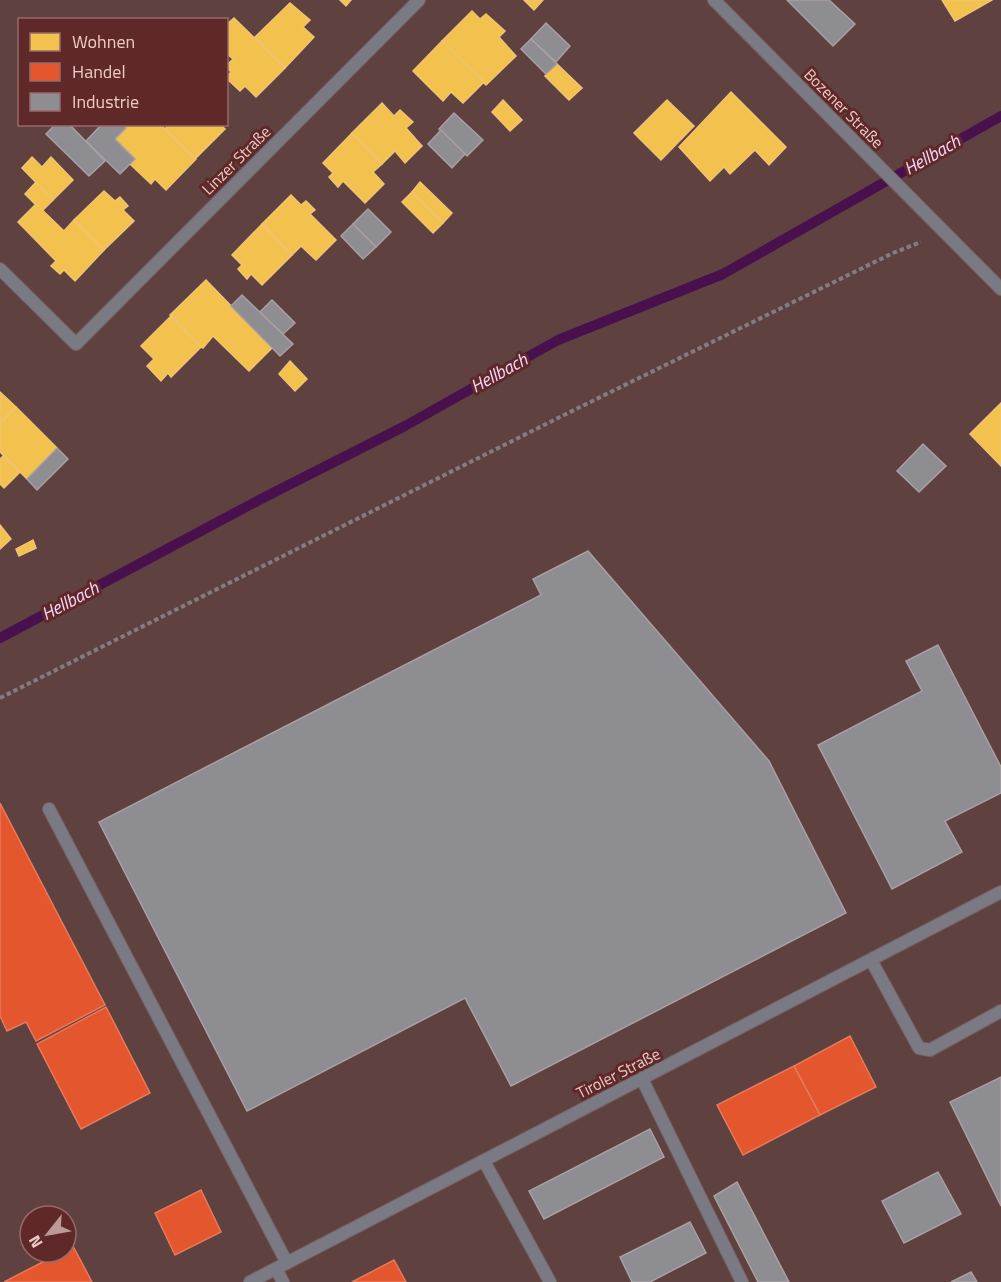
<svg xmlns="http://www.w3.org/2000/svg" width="1001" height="1282" font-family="'Titillium Web',sans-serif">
  <rect width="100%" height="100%" fill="#5f4140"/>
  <g fill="#f2c14e" stroke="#f0c473" stroke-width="1.5">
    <path d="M340,0H351L346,6Z"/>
    <path d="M524,0H543L534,10Z"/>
    <path d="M942,0H992L955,21Z"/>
    <path d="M290,3L310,20L303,27L314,37L285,68L255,37Z"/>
    <path d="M472,11L480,19L486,14L505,31L499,37L516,56L486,85L442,41Z"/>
    <path d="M234,18L285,68L256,97L245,86L240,91L226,78L231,72L226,66L233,59L226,53V25Z"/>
    <path d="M442,41L484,82L463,103L451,92L443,101L413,71Z"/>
    <path d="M557,64L582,88L569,100L545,76Z"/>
    <path d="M731,92L786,147L769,165L755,150L730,174L724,167L710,181L679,147Z"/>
    <path d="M503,100L522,120L510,131L492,112Z"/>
    <path d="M667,100L694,126L661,160L634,133Z"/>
    <path d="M382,103L394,116L400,110L413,122L406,128L422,146L405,163L395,151L382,164L352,133Z"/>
    <path d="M129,124H160L196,159L166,190L155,179L151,184L130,164L135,159L115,139Z"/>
    <path d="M169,124H220L225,129L195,159L165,129Z"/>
    <path d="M352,133L382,164L373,172L384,184L365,203L343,181L338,187L329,177L333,173L323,163Z"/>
    <path d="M32,157L42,167L51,157L73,180L53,200L22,168Z"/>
    <path d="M36,182L53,200L42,211L25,194Z"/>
    <path d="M420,182L452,213L443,223L412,192Z"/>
    <path d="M104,191L115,201L120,197L128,206L123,210L134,221L104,250L74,220Z"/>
    <path d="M412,192L443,223L433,233L402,202Z"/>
    <path d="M291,195L301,205L306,201L315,210L310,214L336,240L316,260L301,246L292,255L262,224Z"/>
    <path d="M36,204L64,231L74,220L104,250L75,281L64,270L60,274L51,266L56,261L18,222Z"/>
    <path d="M262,224L292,255L262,285L251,274L247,279L238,269L242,265L232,255Z"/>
    <path d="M206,280L272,348L249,371L213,336L203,348L201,347L170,315Z"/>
    <path d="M171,316L201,347L171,377L168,373L161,381L147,366L154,359L141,346Z"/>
    <path d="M290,361L307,379L295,391L279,374Z"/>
    <path d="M0,392L16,407L0,423Z"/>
    <path d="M1001,403V466L970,434Z"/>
    <path d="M16,407L57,448L27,479L0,452V423Z"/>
    <path d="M3,456L20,472L4,488L0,484V459Z"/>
    <path d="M0,525L11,539L0,549Z"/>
    <path d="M33,540L36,548L19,556L16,549Z"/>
  </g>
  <g fill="#e4572e" stroke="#e77a5c" stroke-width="1.5">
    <path d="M0,803L105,1005L36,1041L26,1022L7,1031L0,1016Z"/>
    <path d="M106,1007L150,1093L81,1129L37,1044Z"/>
    <path d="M850,1036L876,1087L820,1115L794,1066Z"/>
    <path d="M794,1066L820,1115L743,1155L717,1105Z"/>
    <path d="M201,1190L221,1232L175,1255L155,1213Z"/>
    <path d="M73,1246L92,1282H4L62,1252H66V1250Z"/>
    <path d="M394,1260L406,1282H352Z"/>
  </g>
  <g fill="#8d8d92" stroke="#aa9fa2" stroke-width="1.5">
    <path d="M787,0H829L855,24L833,46Z"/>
    <path d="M546,23L570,46L556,62L531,39Z"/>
    <path d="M531,39L557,64L546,74L521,49Z"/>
    <path d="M454,113L483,140L467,156L439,129Z"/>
    <path d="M56,124H69L105,161L89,176L46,134Z"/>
    <path d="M102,124H123L126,128L115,139L135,159L120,174L86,141Z"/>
    <path d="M441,130L465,154L452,168L428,144Z"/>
    <path d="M368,209L391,232L376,247L353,224Z"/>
    <path d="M353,224L376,247L363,259L341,236Z"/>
    <path d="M242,295L293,344L280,356L231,306Z"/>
    <path d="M272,300L295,323L283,334L260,312Z"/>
    <path d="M923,444L946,466L919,492L897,471Z"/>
    <path d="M57,448L68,459L37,490L27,479Z"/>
    <path d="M588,551L769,761L846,913L511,1086L465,998L247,1111L99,822L541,595L533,579Z"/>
    <path d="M938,645L1001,767V793L945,821L962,852L892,889L818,745L922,691L906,661Z"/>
    <path d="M1001,1077V1206L950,1102Z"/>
    <path d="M650,1129L664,1157L544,1219L529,1191Z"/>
    <path d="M938,1172L961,1214L904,1243L882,1201Z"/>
    <path d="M737,1182L789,1282H758L714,1196Z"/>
    <path d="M690,1222L706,1253L650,1282H632L620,1257Z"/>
    <path d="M971,1272L977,1282H951Z"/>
  </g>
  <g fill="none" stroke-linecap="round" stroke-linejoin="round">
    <path stroke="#48114e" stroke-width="10" d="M0,638L261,499L405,426L558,340L723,274L1001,116"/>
    <defs>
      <g id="service">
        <path d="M49,809L287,1263"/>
        <path d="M871,960L919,1048L930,1050L1001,1011"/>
        <path d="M642,1079L742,1282"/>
        <path d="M484,1161L550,1282"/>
        <path d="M276,1269L283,1282"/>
      </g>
      <g id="minor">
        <path d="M714,0L1001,289"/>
        <path d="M0,269L76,344L419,0"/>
        <path d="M250,1282L1001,892"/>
      </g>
    </defs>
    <use href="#service" stroke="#795f5e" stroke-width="14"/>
    <use href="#minor" stroke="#795f5e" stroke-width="14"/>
    <path stroke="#847c82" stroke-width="4" stroke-dasharray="4.5 3" stroke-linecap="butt" d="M0,698L568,413L893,253L921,242"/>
    <use href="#service" stroke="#797a83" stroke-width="12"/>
    <use href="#minor" stroke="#797a83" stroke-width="12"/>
  </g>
  <g text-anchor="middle" stroke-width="6" stroke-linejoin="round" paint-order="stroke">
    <g font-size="16" fill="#edcac8" stroke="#602929">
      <text transform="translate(844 108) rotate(45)" y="6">Bozener Straße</text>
      <text transform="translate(236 160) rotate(-45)" y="6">Linzer Straße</text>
      <text transform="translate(618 1073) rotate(-27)" y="6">Tiroler Straße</text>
    </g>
    <g font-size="18" font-style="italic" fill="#f6d6fb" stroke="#602929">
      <text transform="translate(932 155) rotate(-30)" y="6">Hellbach</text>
      <text transform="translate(499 373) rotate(-29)" y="6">Hellbach</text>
      <text transform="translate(70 601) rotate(-28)" y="6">Hellbach</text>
    </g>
  </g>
  <rect x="18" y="18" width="210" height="108" fill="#602929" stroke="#986969" stroke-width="1.5"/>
  <rect x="30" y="33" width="30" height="18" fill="#f2c14e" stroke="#986969" stroke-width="1.5"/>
  <text x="72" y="48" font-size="18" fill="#edcac8">Wohnen</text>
  <rect x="30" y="63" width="30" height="18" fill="#e4572e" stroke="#986969" stroke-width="1.5"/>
  <text x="72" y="78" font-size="18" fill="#edcac8">Handel</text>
  <rect x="30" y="93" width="30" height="18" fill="#8d8d92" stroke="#986969" stroke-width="1.5"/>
  <text x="72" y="108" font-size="18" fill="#edcac8">Industrie</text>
  <g transform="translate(48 1234) rotate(239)"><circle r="28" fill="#602929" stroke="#986969" stroke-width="1.5"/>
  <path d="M0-4.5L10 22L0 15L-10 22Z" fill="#bb9a98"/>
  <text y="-9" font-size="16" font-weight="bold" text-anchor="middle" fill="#edcac8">N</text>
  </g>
</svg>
